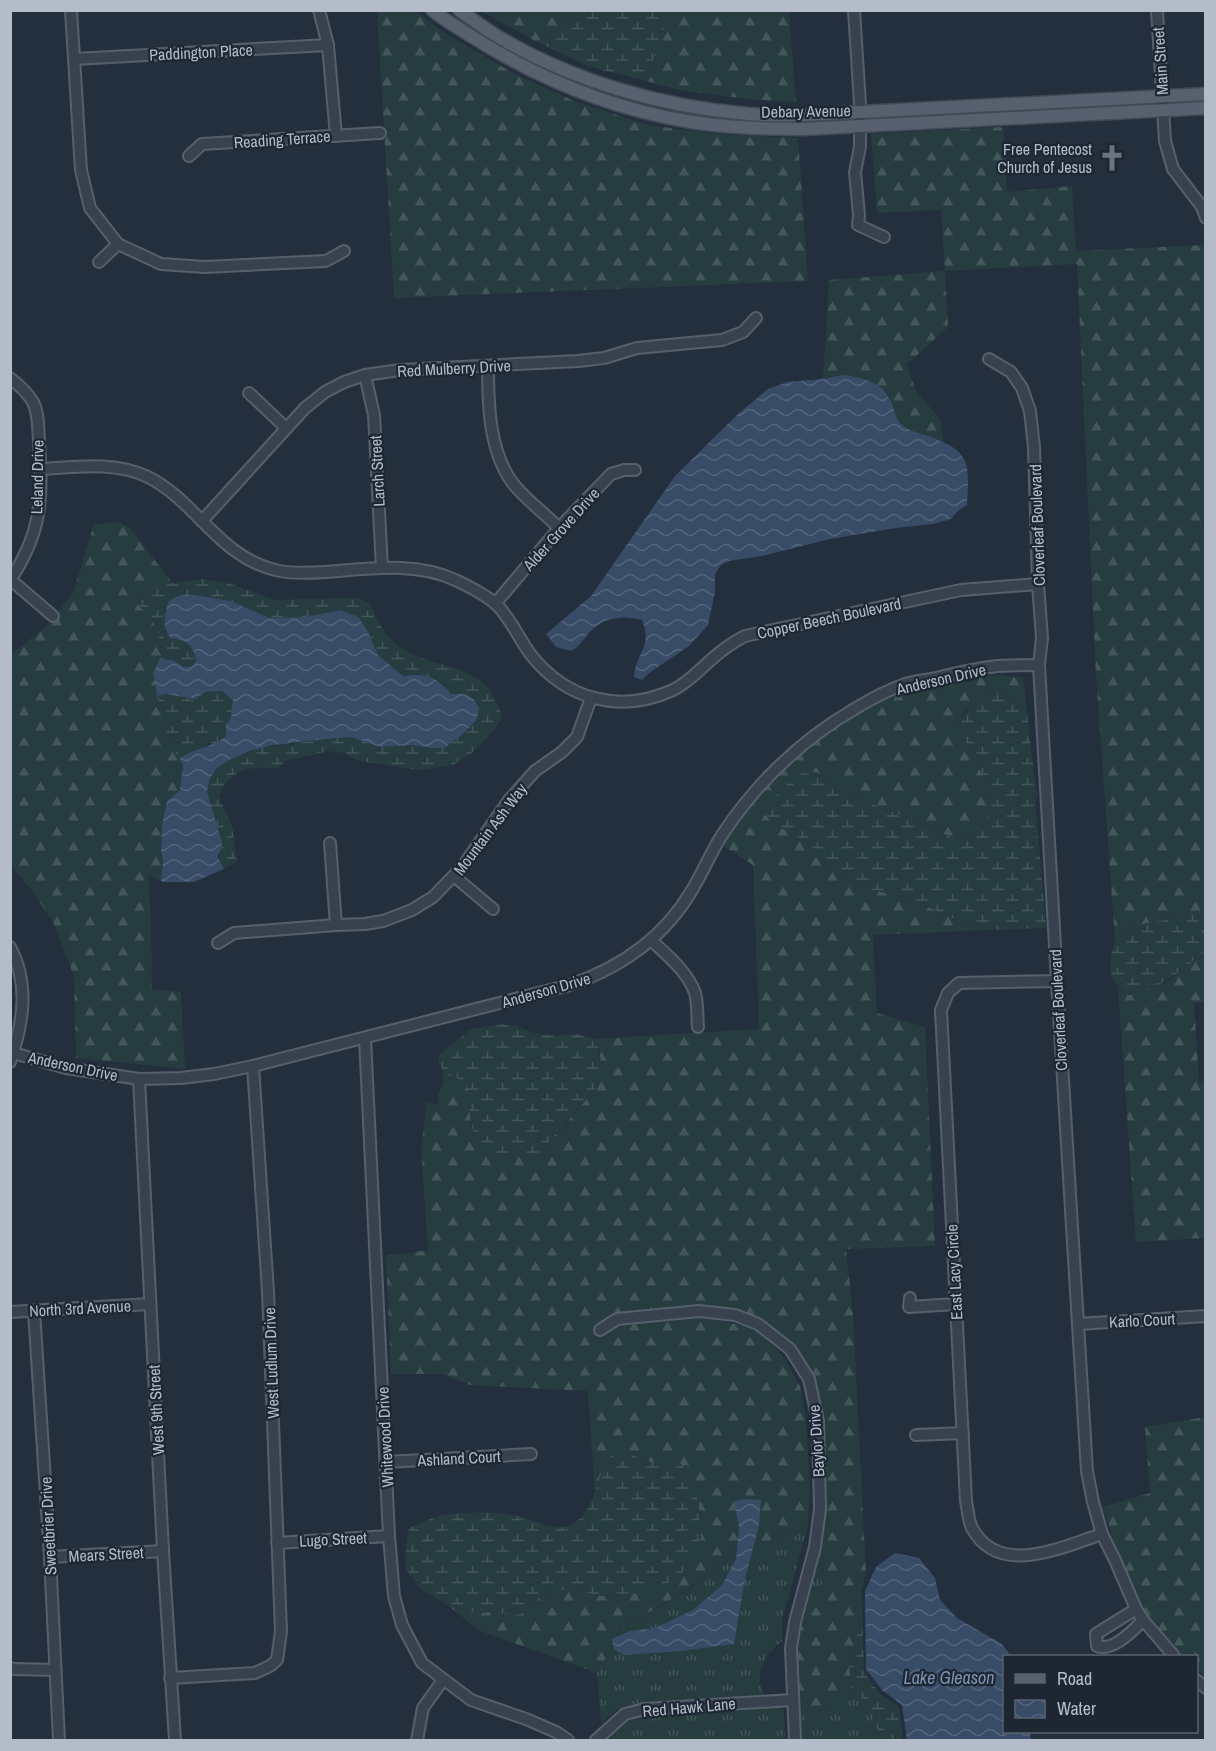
<svg xmlns="http://www.w3.org/2000/svg" width="1216" height="1751" font-family="'Archivo Narrow',sans-serif">
  <defs>
    <pattern id="grass-tufts" width="24" height="20" patternUnits="userSpaceOnUse" patternTransform="scale(1.5)"><rect width="24" height="20" fill="#263c3f"/><path d="M3 7l-1-3M5 7V3M7 7l1-3M15 17l-1-3M17 17v-4M19 17l1-3" fill="none" stroke="#435659"/></pattern>
    <pattern id="forest-firs" width="22" height="20" patternUnits="userSpaceOnUse" patternTransform="scale(1.5)"><rect width="22" height="20" fill="#263c3f"/><path d="M5 1l3.5 6h-7zM16 11l3.5 6h-7z" fill="#435659"/></pattern>
    <pattern id="wetland-marsh" width="20" height="14" patternUnits="userSpaceOnUse" patternTransform="scale(1.5)"><rect width="20" height="14" fill="#263c3f"/><path d="M1 5h8M5 5V1M11 12h8M15 12V8" fill="none" stroke="#435659"/></pattern>
    <pattern id="water-waves" width="16" height="10" patternUnits="userSpaceOnUse" patternTransform="scale(1.5)"><rect width="16" height="10" fill="#394c67"/><path d="M0 5q4-4 8 0t8 0" fill="none" stroke="#53647b"/></pattern>
  </defs>
  <rect width="100%" height="100%" fill="#242f3e"/>
  <g fill="url(#grass-tufts)">
    <path d="M792,1531L800,1532L805,1536L782,1621V1641C764,1656 752,1675 766,1697L645,1705L618,1709L601,1723L597,1673L625,1626L682,1594L727,1561L734,1548L768,1541Z"/>
    <path d="M817,1552C831,1582 816,1605 797,1628Z"/>
    <path d="M852,1688L870,1707L881,1740H793L796,1714L821,1710Z"/>
    <path d="M776,1706L784,1710L785,1740H603L621,1718L646,1714Z"/>
  </g>
  <g fill="url(#forest-firs)">
    <path d="M377,11H415L448,35L513,73L574,101L648,125L716,134L798,138L808,281L394,298Z"/>
    <path d="M481,11H580L537,42Z"/>
    <path d="M663,11H789L796,102L747,99L679,90L639,79L651,71L654,55L666,32L659,23Z"/>
    <path d="M1003,127L1007,192L1072,186L1076,251L1205,245L1206,522L1203,523L1206,543L1205,916L1192,915L1138,925L1115,940L1096,675L1077,264L945,271L948,327L907,364L915,389L940,420L943,442L905,428L894,416L890,400L823,379L829,280L945,271L941,210L877,213L871,134Z"/>
    <path d="M119,522L130,528L173,584C158,587 144,590 137,604L153,619L161,644L163,655L153,673L166,735L183,765L180,790L167,801L162,825L161,851L163,861L161,881L148,875L151,920L152,989L181,992L185,1069L76,1058L74,976L54,924L31,889L11,866L10,655L46,627L52,620L54,622L59,615L57,613L73,593L94,524Z"/>
    <path d="M980,674L1023,677L1027,712L1014,701L994,691L987,692L963,713L959,726L975,764L990,782L991,809L974,839L952,838L924,824L843,793L825,775L765,815L774,824L811,844L818,858L840,878L870,889L913,900L963,923L988,930L873,935L877,1013L925,1027L935,1246L846,1249L853,1314L866,1574L861,1591L862,1609L859,1629L848,1656L852,1688C834,1702 816,1718 792,1713L797,1628L812,1608L822,1585L823,1568L817,1552L814,1417L808,1383L790,1350L741,1316L615,1315L594,1329L599,1337L618,1323L699,1316L740,1325L759,1332L783,1356L800,1386L806,1418L810,1491L808,1525L805,1536L800,1532L792,1531L768,1541L734,1548L727,1561L682,1593L625,1626L597,1673L480,1631L449,1606L475,1613L491,1612L517,1615L533,1606L540,1596L551,1590H574L603,1596L635,1593L642,1590L651,1462L624,1452L606,1462L595,1495L588,1391L470,1385L443,1374H391L386,1256L428,1250L421,1148L427,1102L438,1105V1094L444,1083L443,1073C454,1073 469,1084 471,1096C472,1106 470,1115 471,1126L542,1151L552,1137L564,1126L598,1085L600,1049L596,1039L759,1029L753,865L722,845L725,839L760,792L778,772L815,740L835,725L870,705L906,689Z"/>
    <path d="M1205,951V1002L1194,1003L1199,1081H1206L1205,1238L1136,1242L1118,988L1129,995L1164,984Z"/>
    <path d="M1205,1417V1677L1197,1668L1196,1656H1184C1167,1640 1149,1620 1137,1599C1121,1571 1113,1537 1103,1507L1150,1493L1145,1427Z"/>
  </g>
  <g fill="url(#wetland-marsh)">
    <path d="M580,11H663L660,23L666,32L655,54L651,71L639,79L590,67L537,42Z"/>
    <path d="M203,579L231,584L275,600L356,598L370,603C377,620 386,638 402,648C442,674 490,660 502,719L493,731L472,753L453,765L419,770L359,761L344,753L328,751L285,761L278,768C250,767 230,767 219,797L232,826L237,862L224,869L217,856L221,850L220,833L211,808L207,792L210,779L217,768L228,760L260,748L325,739L351,737L380,747L412,745L431,748L463,734L469,727L451,694L442,683L417,674L403,676L397,672L378,655L367,630L341,610L306,617L270,618L231,601L195,595H180L165,611V632L170,638C186,640 194,645 196,661L192,666L184,667L173,660L160,659L163,655C158,630 156,621 137,604C148,582 182,582 203,579Z"/>
    <path d="M222,691L234,700L231,718L226,725V736C211,749 195,747 179,759L166,735L157,696L165,694L196,699L205,692Z"/>
    <path d="M994,691L1014,701L1027,712L1037,799H1035L1046,928L988,930L963,923L913,900L870,889L840,878L818,858L811,844L774,824L765,815C774,794 788,781 807,770L825,775L843,793L924,824L952,838L974,839L991,809L990,782L975,764L959,726C964,712 978,694 994,691Z"/>
    <path d="M1192,915L1205,916V951C1181,970 1160,990 1129,995C1106,981 1108,965 1115,940L1138,925Z"/>
    <path d="M500,1024L516,1026L534,1033L556,1036L576,1034L596,1039C601,1051 603,1072 598,1084C597,1088 592,1092 590,1095C578,1109 566,1122 553,1136C549,1140 547,1146 542,1150C535,1157 516,1158 507,1156C482,1151 471,1137 470,1112C470,1106 471,1099 470,1094C467,1083 453,1073 443,1073L442,1069L438,1062L440,1054L471,1029Z"/>
    <path d="M624,1452L651,1462L676,1458L693,1479L699,1506L701,1538L686,1568L677,1578L668,1583L635,1593L603,1596L574,1590H551L540,1596L533,1606L527,1612L517,1615L491,1612L475,1613L449,1606L418,1587L406,1569L405,1552L409,1528C419,1524 429,1519 439,1516C460,1512 496,1511 517,1516C532,1519 554,1532 570,1525C599,1512 595,1470 611,1456C615,1453 619,1453 624,1452Z"/>
    <path d="M862,1609L864,1672L879,1693L899,1707L903,1740H881L870,1707L852,1688L848,1656L859,1629Z"/>
  </g>
  <g fill="url(#water-waves)">
    <path d="M844,375C862,378 881,381 890,400C896,410 893,419 905,427C912,432 923,434 931,437C972,452 969,465 967,505L959,510L951,519L933,524L896,528L830,539L762,556L729,561L721,565L715,574V592L708,625L689,646L649,673L642,680L634,677C636,652 653,647 642,620C622,615 603,617 588,634C581,642 581,645 571,651L556,647L546,634L591,596L675,476L738,414L768,389L787,382L823,379Z"/>
    <path d="M180,595H195L231,601L270,618L306,617L341,610L358,617L367,630L378,655L403,676C426,673 436,676 451,694C467,694 471,693 479,708L477,719L463,734L444,748H431L412,745L380,747L351,737L325,739L274,745L250,751L229,760L217,768L210,778L207,792L222,842L221,850L217,856L224,869L194,882H164L161,881L163,861L161,851L162,825L167,801L180,790L183,765L179,759C195,747 211,749 226,736V725L231,718L233,700L222,691L205,692L196,699L165,694L157,696L153,673L160,659L173,660L184,667L192,666L196,661C194,645 186,640 170,638C162,627 164,614 169,601Z"/>
    <path d="M745,1499L761,1500L759,1525L745,1579L734,1644L680,1651L624,1655L614,1649L612,1639L630,1631L655,1628L693,1610L722,1585L736,1559L739,1527L734,1501Z"/>
    <path d="M895,1553L919,1558L935,1578L940,1600L957,1618L1002,1644L1011,1656H1004V1732H1030L1031,1740H907L902,1705L882,1690L866,1669L865,1591L876,1567Z"/>
  </g>
  <g fill="none" stroke-linecap="round" stroke-linejoin="round">
    <defs>
      <g id="minor">
        <path d="M71,10L81,170L90,208L118,244L161,264L205,267L326,261L344,251"/>
        <path d="M319,10L328,45L336,136"/>
        <path d="M854,10L860,104V147L855,172L859,215L858,225L884,237"/>
        <path d="M1157,10L1165,141L1173,169L1202,207L1206,218"/>
        <path d="M74,59L328,45"/>
        <path d="M189,156L202,144L380,133"/>
        <path d="M99,262L118,244"/>
        <path d="M989,359L1011,372L1022,388L1030,411L1034,447L1038,584L1042,638L1039,665L1057,981L1087,1471L1093,1502L1102,1534L1115,1560L1136,1609L1143,1620L1174,1656"/>
        <path d="M488,366C488,405 489,454 515,486C528,501 545,514 559,528"/>
        <path d="M365,375L374,415L382,568"/>
        <path d="M10,378C19,385 27,392 33,402C39,414 38,429 39,442C43,497 42,533 10,580"/>
        <path d="M249,393L286,428"/>
        <path d="M41,469C76,467 115,461 148,477C198,502 219,559 280,571C294,574 310,573 325,572C367,569 416,561 455,580C467,585 489,597 498,606C512,621 519,639 531,655C567,700 620,714 673,690C688,683 699,670 712,659C722,650 733,642 745,636L961,590L1038,584"/>
        <path d="M202,521L305,408L325,392L344,382L365,375L400,370L578,361L604,358L637,348L722,340L743,332L756,318"/>
        <path d="M11,580L53,616"/>
        <path d="M495,604L559,528L611,474L624,470H635"/>
        <path d="M330,843L336,925"/>
        <path d="M455,877L493,909"/>
        <path d="M652,941C667,955 688,972 695,993C698,1003 697,1016 698,1027"/>
        <path d="M218,943L234,933L336,925L365,924L383,921L412,910L433,897L463,866L509,800L535,771L562,752L577,737L591,698"/>
        <path d="M10,947C30,984 23,1024 10,1062"/>
        <path d="M1057,981L959,983L948,993L941,1010L966,1501C968,1510 968,1520 972,1528C999,1578 1062,1547 1102,1534"/>
        <path d="M365,1038L389,1536L394,1596L402,1625L422,1663L471,1700L526,1719L556,1732L568,1740"/>
        <path d="M10,1052L66,1068L139,1079L181,1078L214,1074L253,1066L570,985C622,967 664,938 692,890C703,872 711,852 722,835C757,782 801,740 856,708C871,699 888,690 905,684C915,681 926,680 936,678C956,673 977,668 998,666C1012,665 1026,665 1039,665"/>
        <path d="M139,1079L163,1551L175,1740"/>
        <path d="M910,1298L909,1307L956,1304"/>
        <path d="M34,1311L50,1557L59,1740"/>
        <path d="M10,1312L150,1304"/>
        <path d="M1078,1324L1206,1316"/>
        <path d="M600,1330L617,1319L699,1311L735,1315L758,1324L790,1349L809,1379L818,1421L820,1509L815,1547L795,1622L791,1648L795,1740"/>
        <path d="M916,1435L963,1433"/>
        <path d="M386,1462L531,1454"/>
        <path d="M277,1543L389,1536"/>
        <path d="M50,1557L163,1551"/>
        <path d="M1136,1609L1096,1634L1097,1646C1112,1652 1133,1631 1143,1620"/>
        <path d="M10,1668L15,1669L54,1670"/>
        <path d="M170,1678L255,1673L270,1666L277,1660L281,1631L268,1292L253,1066"/>
        <path d="M1196,1680L1206,1688"/>
        <path d="M417,1740L423,1708L443,1680"/>
        <path d="M596,1740L625,1714L645,1709L793,1700"/>
      </g>
      <g id="major">
        <path d="M432,10C443,19 455,26 466,33C533,76 608,108 686,121C725,128 764,129 804,129L1206,108"/>
        <path d="M459,10C472,19 484,28 497,36C572,81 662,107 749,114C767,116 785,115 804,115L1206,94"/>
      </g>
    </defs>
    <use href="#minor" stroke="#565f6c" stroke-width="14"/>
    <use href="#major" stroke="#414a57" stroke-width="15"/>
    <use href="#minor" stroke="#38414e" stroke-width="10"/>
    <use href="#major" stroke="#56606e" stroke-width="12"/>
  </g>
  <defs>
    <symbol id="church-bare" viewBox="-9 -9 18 18"><path d="M-1.2-6h2.4v3.5h3.3v2.4h-3.3V6h-2.4V-.1h-3.3v-2.4h3.3Z" fill="#6b7280" stroke="#1d2633" stroke-width="2.5" paint-order="stroke"/></symbol>
  </defs>
  <g fill-rule="evenodd">
    <use href="#church-bare" x="1093" y="139" width="38" height="38"/>
  </g>
  <g text-anchor="middle" stroke-width="4.5" stroke-linejoin="round" paint-order="stroke">
    <g font-size="16" fill="#b4bcc9" stroke="#1d2633">
      <text transform="translate(201 52) rotate(-3)" y="6">Paddington Place</text>
      <text transform="translate(1160 61) rotate(-94)" y="6">Main Street</text>
      <text transform="translate(806 111) rotate(-1)" y="6">Debary Avenue</text>
      <text transform="translate(282 139) rotate(-4)" y="6">Reading Terrace</text>
      <text transform="translate(454 368) rotate(-3)" y="6">Red Mulberry Drive</text>
      <text transform="translate(377 471) rotate(-93)" y="6">Larch Street</text>
      <text transform="translate(37 477) rotate(-89)" y="6">Leland Drive</text>
      <text transform="translate(1037 525) rotate(-92)" y="6">Cloverleaf Boulevard</text>
      <text transform="translate(561 529) rotate(-48)" y="6">Alder Grove Drive</text>
      <text transform="translate(829 618) rotate(-12)" y="6">Copper Beech Boulevard</text>
      <text transform="translate(941 679) rotate(-13)" y="6">Anderson Drive</text>
      <text transform="translate(490 829) rotate(-53)" y="6">Mountain Ash Way</text>
      <text transform="translate(546 990) rotate(-16)" y="6">Anderson Drive</text>
      <text transform="translate(1058 1010) rotate(-93)" y="6">Cloverleaf Boulevard</text>
      <text transform="translate(73 1066) rotate(12)" y="6">Anderson Drive</text>
      <text transform="translate(954 1272) rotate(-93)" y="6">East Lacy Circle</text>
      <text transform="translate(80 1308) rotate(-3)" y="6">North 3rd Avenue</text>
      <text transform="translate(1142 1320) rotate(-3)" y="6">Karlo Court</text>
      <text transform="translate(271 1363) rotate(-92)" y="6">West Ludlum Drive</text>
      <text transform="translate(156 1410) rotate(-93)" y="6">West 9th Street</text>
      <text transform="translate(385 1437) rotate(-93)" y="6">Whitewood Drive</text>
      <text transform="translate(816 1441) rotate(-94)" y="6">Baylor Drive</text>
      <text transform="translate(459 1458) rotate(-3)" y="6">Ashland Court</text>
      <text transform="translate(48 1526) rotate(-93)" y="6">Sweetbrier Drive</text>
      <text transform="translate(333 1539) rotate(-3)" y="6">Lugo Street</text>
      <text transform="translate(106 1554) rotate(-3)" y="6">Mears Street</text>
      <text transform="translate(689 1707) rotate(-5)" y="6">Red Hawk Lane</text>
    </g>
    <g font-size="16" fill="#b4bcc9" stroke="#1d2633" text-anchor="end">
      <text x="1092" y="155">Free Pentecost<tspan x="1092" dy="18">Church of Jesus</tspan></text>
    </g>
    <g font-size="18" font-style="italic" fill="#7c92b1" stroke="#1d2633">
      <text x="949" y="1684">Lake Gleason</text>
    </g>
  </g>
  <rect width="1216" height="1751" fill="none" stroke="#b4bcc9" stroke-width="24"/>
  <rect x="1003" y="1655" width="195" height="78" fill="#1d2633" stroke="#59626f" stroke-width="1.5"/>
  <rect x="1015" y="1674" width="30" height="9" fill="#56606e" stroke="#59626f" stroke-width="1.5"/>
  <text x="1057" y="1685" font-size="18" fill="#b4bcc9">Road</text>
  <rect x="1015" y="1700" width="30" height="18" fill="url(#water-waves)" stroke="#59626f" stroke-width="1.5"/>
  <text x="1057" y="1715" font-size="18" fill="#b4bcc9">Water</text>
</svg>
